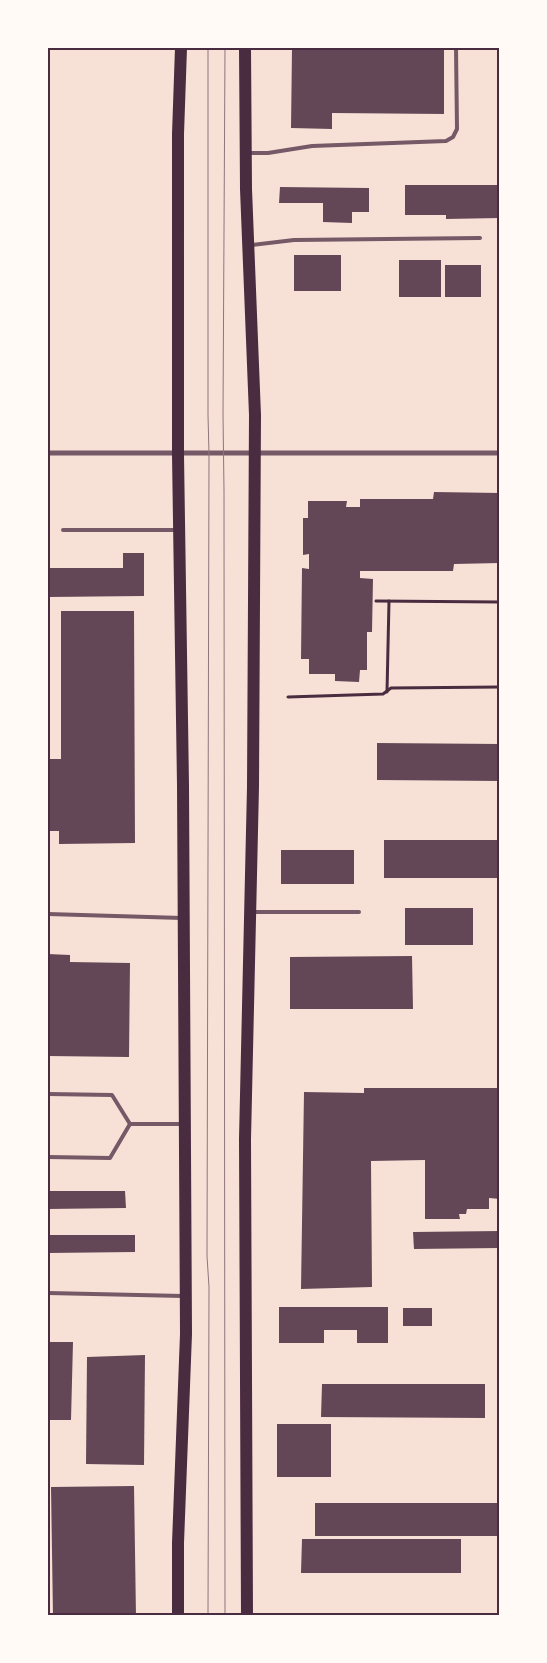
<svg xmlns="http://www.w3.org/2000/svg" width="547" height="1663" font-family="'Crimson Pro',serif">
  <rect width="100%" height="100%" fill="#f7e1d7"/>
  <g fill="#644757">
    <path d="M292,48H444V114L332,113V129L291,128Z"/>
    <path d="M405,185H500V218L446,219V215H405Z"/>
    <path d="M280,187L369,188V212H352V223L323,222V203H279Z"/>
    <rect x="294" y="255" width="47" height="36"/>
    <rect x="399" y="260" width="42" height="37"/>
    <rect x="445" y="265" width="36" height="32"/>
    <path d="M434,492L500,493V563L454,564L453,571H360V578L373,579L372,632H367V670H360L359,682L335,681V674H309V659H301L302,568L309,569V554L303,555V518H308V501H347L346,507H360V499H433Z"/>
    <path d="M123,553H144V596L48,597V568H123Z"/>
    <path d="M61,611H134L135,843L59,844V831H48V759H61Z"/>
    <path d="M377,743L500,744V781L377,780Z"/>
    <rect x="384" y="840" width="116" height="38"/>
    <rect x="281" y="850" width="73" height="34"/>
    <rect x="405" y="908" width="68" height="37"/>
    <path d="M48,954L70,955V962L130,963L129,1057L48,1056Z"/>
    <path d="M412,956L413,1009H290V957Z"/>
    <path d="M364,1088H500V1199L489,1198V1209H467L466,1214H459L460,1219H425V1160L371,1161L372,1287L301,1289L304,1092L364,1093Z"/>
    <path d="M48,1191H125L126,1208L48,1209Z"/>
    <path d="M500,1231V1248L414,1249L413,1232Z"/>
    <path d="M48,1235H135V1252L48,1253Z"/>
    <path d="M279,1307H388V1343H357V1330H324V1343H279Z"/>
    <rect x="403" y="1308" width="29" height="18"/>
    <path d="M48,1342H73L71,1420H48Z"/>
    <path d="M145,1355L144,1465L86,1464L87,1357Z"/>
    <path d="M322,1384H485V1418L321,1417Z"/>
    <rect x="277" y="1424" width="54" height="53"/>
    <path d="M134,1486L136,1616H53L51,1487Z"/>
    <rect x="315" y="1503" width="185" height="33"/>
    <path d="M302,1539H461V1573H301Z"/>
  </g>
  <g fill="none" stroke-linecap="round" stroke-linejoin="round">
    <g stroke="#4a2c40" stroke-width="3">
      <path d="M376,601L500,602"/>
      <path d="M387,692L389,601"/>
      <path d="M288,697L383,694L391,688L500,687"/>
    </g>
    <g stroke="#755966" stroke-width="4">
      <path d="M247,153H268L312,146L446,141L453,137L457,129L456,48"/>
      <path d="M251,245L294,240L480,238"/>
      <path d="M63,530H176"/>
      <path d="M252,912H359"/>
      <path d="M48,914L182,918"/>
      <path d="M48,1094L112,1095L130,1124"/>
      <path d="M130,1124H183"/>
      <path d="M48,1157L110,1158L130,1124"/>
      <path d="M48,1293L183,1296"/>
    </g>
    <path stroke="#755966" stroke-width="5" d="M48,453C198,453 349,453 500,453"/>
    <g stroke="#4a2c40" stroke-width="12">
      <path d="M245,48L246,189L255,415L253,787L245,1139L247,1616"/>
      <path d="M178,1616V1543L186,1334L183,785L178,455V134L181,48"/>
    </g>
    <g stroke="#8f747c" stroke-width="1">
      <path d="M208,48V415L209,454L207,1256L209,1287L208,1616"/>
      <path d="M225,48L223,415L224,491L225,1616"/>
    </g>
  </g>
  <rect width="547" height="1663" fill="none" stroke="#fffaf5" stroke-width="98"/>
  <rect x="49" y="49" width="449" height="1565" fill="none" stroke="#4a2c40" stroke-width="2"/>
</svg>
